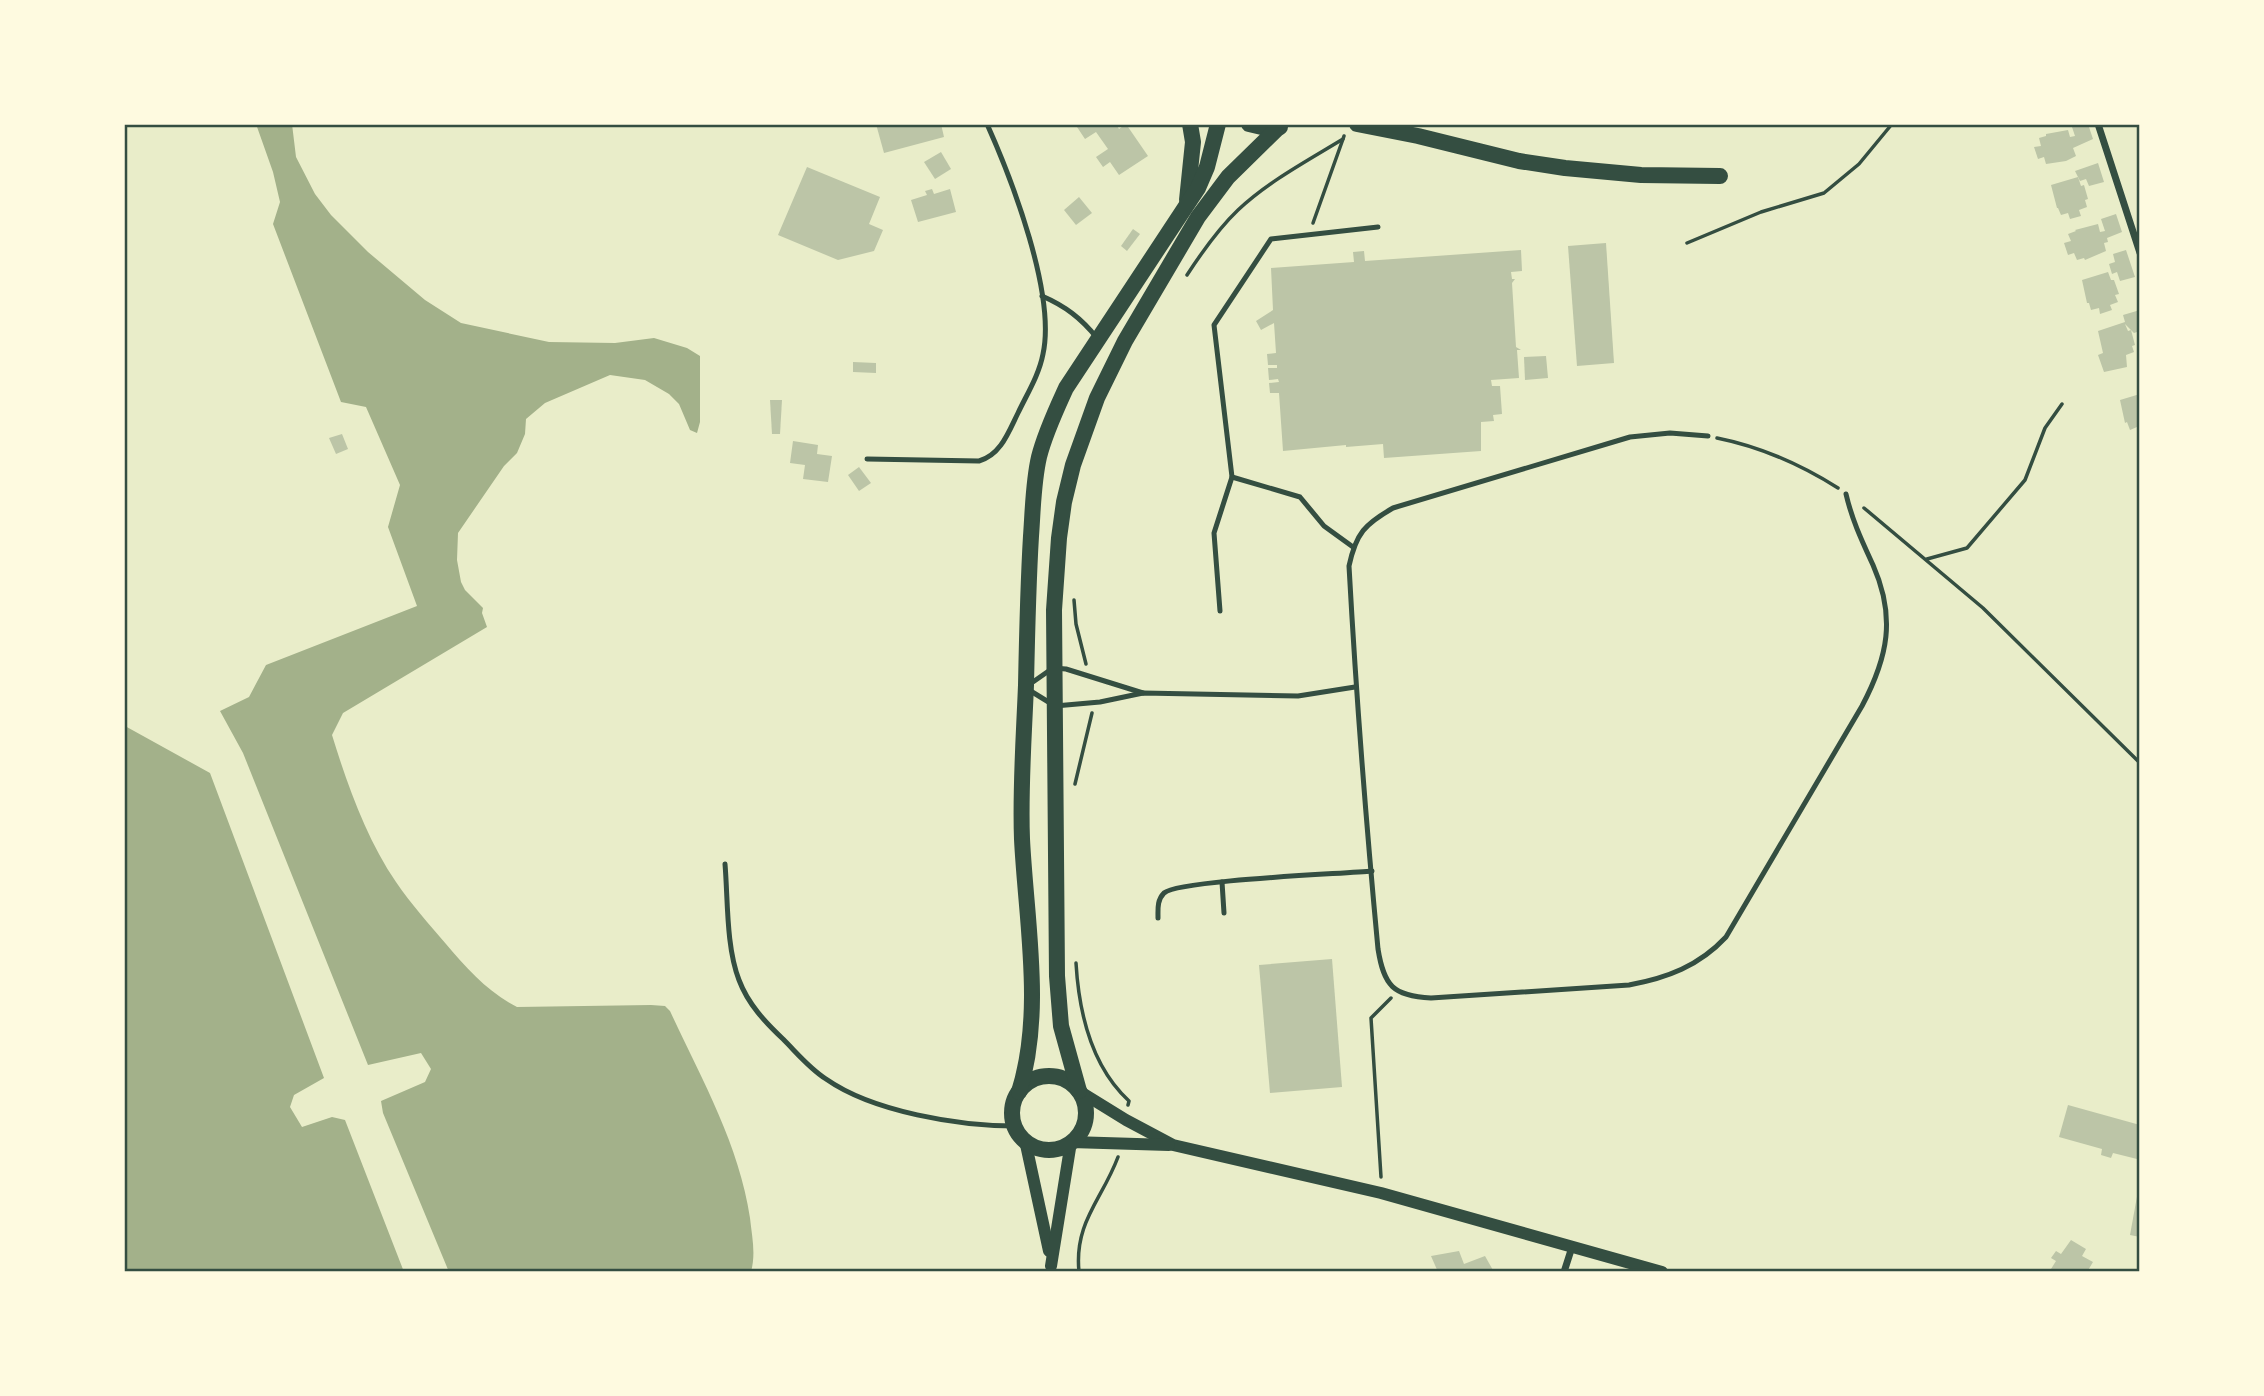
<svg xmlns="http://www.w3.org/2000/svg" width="2264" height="1396" font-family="'PT Sans Narrow',sans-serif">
  <rect width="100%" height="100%" fill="#e9edc9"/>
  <g fill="#a3b18a">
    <path d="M256,124H292L296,157L315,194L331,215L368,252L425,300L461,323L549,342L615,343L654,338L687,348L700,356V422L697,433L690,430L679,404L669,394L645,380L610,375L545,403L526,419L525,434L517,453L504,466L458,533L457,560L461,582L465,590L483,608L482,613L487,627L343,713L332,735C347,784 367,840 396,882C411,904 429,924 446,944C467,969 488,992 517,1007L651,1005L665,1006L670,1011C701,1078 739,1144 750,1218C752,1237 756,1253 751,1272H449L383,1113L381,1101L425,1082L431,1069L421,1053L368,1065L243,753L220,711L249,697L266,665L417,606L388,527L400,485L366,407L341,402L273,224L280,202L273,172Z"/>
    <path d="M125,726L210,773L324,1078L294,1095L290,1107L302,1127L332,1117L345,1120L404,1272H124Z"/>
  </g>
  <g fill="#bcc5a7">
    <path d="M876,124H941L944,137L884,153Z"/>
    <path d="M1075,124H1116L1119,129L1126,124L1148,156L1119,175L1110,162L1103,167L1096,157L1108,149L1096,132L1085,139Z"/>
    <path d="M2071,124H2088L2093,139L2073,148L2076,156L2066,161L2046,164L2044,157L2038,159L2034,147L2041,146L2039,138L2046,136V134L2068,130L2070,137L2075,136Z"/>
    <path d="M941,152L951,169L935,179L924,162Z"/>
    <path d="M2098,163L2104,182L2089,186L2086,179L2080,181L2075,171Z"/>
    <path d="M807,167L880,197L869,224L883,230L874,251L838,260L778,235Z"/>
    <path d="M2078,177L2081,186L2084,185L2088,199L2085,200L2087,207L2079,210L2081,216L2070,219L2068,213L2061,215L2058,208H2057L2051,185Z"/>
    <path d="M932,189L934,194L950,189L956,212L918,222L911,200L927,195L925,191Z"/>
    <path d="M1079,197L1092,213L1076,225L1064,210Z"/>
    <path d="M2116,214L2122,232L2107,238L2108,242L2104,243L2106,251L2085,260L2084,258L2077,260L2074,253L2068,255L2064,243L2071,241L2068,234L2076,231L2075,230L2098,224L2100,232L2105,231L2101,219Z"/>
    <path d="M1133,229L1140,234L1127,251L1121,246Z"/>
    <path d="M1606,243L1614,363L1577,366L1568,246Z"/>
    <path d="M1521,250L1522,271L1511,272L1512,279H1515L1512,283L1516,347L1521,350H1517L1519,378L1491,380L1492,386H1500L1502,414L1493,415L1494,421L1481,422V451L1384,458L1383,444L1346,447V445L1283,451L1279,393H1270L1269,383L1279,382L1278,379L1269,380L1268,368H1277V365H1268L1267,354L1276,353L1274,323L1261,330L1256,321L1273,310L1271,268L1354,262L1353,252L1364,251L1365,261Z"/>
    <path d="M2126,250L2135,277L2120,281L2117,272L2112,274L2109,264L2115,262L2113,254Z"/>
    <path d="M2108,272L2111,280H2114L2119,294L2115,295L2118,302L2110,305L2112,310L2100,314L2099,308L2091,310L2089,303H2087L2082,280Z"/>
    <path d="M2140,310V331L2134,333L2125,324L2128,331L2131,330L2135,345L2132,346L2134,352L2126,355L2127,367L2104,372L2098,355L2103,353L2098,331L2125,322L2123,315Z"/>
    <path d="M1546,356L1548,378L1525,380L1524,357Z"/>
    <path d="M853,362L876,363V373L853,372Z"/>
    <path d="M2140,394V434H2139L2137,427L2130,430L2127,422L2125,423L2120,400Z"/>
    <path d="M770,400H782L780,434H772Z"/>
    <path d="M342,434L348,449L336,454L329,438Z"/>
    <path d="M793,441L818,445L817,454L832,456L828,482L803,479L805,465L790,463Z"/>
    <path d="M859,467L871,483L859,491L848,475Z"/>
    <path d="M1332,959L1342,1087L1270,1093L1259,965Z"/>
    <path d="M2068,1105L2140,1125V1149L2137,1159L2113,1153L2111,1158L2101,1155L2102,1149L2059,1137Z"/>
    <path d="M2138,1191H2140V1237L2130,1235Z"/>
    <path d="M2071,1240L2086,1249L2082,1256L2093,1262L2087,1272H2056L2051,1269L2056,1261L2051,1258L2056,1251L2061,1254Z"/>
    <path d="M1459,1251L1464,1264L1485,1256L1494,1272H1438L1431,1256Z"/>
  </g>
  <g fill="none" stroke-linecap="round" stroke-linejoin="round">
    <g stroke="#344e41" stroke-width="3.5">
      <path d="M1313,223L1343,139"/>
      <path d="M1687,243L1761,212L1824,193L1859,164L1892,124"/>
      <path d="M1187,275C1202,252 1218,229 1238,210C1269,181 1307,161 1343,139L1344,136"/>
      <path d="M1717,438C1762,447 1800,464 1838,488"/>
      <path d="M1864,508L1983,608L2140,763"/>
      <path d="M1927,559L1967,548L2025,480L2045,428L2062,404"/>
      <path d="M1074,600L1076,624L1086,664"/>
      <path d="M1075,784L1092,713"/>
      <path d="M1076,963C1079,1014 1091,1066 1129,1101L1128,1105"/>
      <path d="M1381,1177L1371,1018L1391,998"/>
      <path d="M1079,1272C1074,1222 1102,1200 1118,1157"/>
    </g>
    <g stroke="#344e41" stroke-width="5">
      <path d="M1042,296C1065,306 1081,318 1097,338"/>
      <path d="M1708,436L1670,433L1630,437L1393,508C1365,524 1356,533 1349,566C1356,693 1366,822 1378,949C1384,986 1393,996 1431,998L1629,985C1667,978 1699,966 1726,937L1862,706C1888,657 1896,617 1873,565C1862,541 1852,520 1846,494"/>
      <path d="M867,459L979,461C1001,455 1009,431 1018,413C1027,394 1039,375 1043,354C1056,294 1012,180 987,124"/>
      <path d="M1353,547L1324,526L1300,497L1232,477L1214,325L1271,239L1378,227"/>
      <path d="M1220,611L1214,533L1232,477"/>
      <path d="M1030,684L1053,668L1066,669L1143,693"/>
      <path d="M1029,690L1055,706L1100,702L1143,693L1298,696L1355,687"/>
      <path d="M725,864C728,900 726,946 739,980C748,1004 765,1022 783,1039C797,1053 809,1068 826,1079C873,1112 959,1126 1015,1126"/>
      <path d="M1222,882L1224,913"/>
      <path d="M1158,918C1158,909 1157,900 1164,893C1179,880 1340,874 1372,871"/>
    </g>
    <g stroke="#344e41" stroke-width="7">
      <path d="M2098,124L2140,253"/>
      <path d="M1564,1272L1572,1247"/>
    </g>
    <g stroke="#344e41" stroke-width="12">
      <path d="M1079,1091L1126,1120L1173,1145L1381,1193L1662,1272"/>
      <path d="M1025,1140L1049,1251"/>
      <path d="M1051,1266L1071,1142L1169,1145"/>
    </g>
    <g stroke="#344e41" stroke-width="16">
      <path d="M1249,124L1266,128L1280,127"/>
      <path d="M1357,124L1418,136L1519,161L1565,168L1641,175L1720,176"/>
      <path d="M1187,200L1193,142L1190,124"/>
      <circle cx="1049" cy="1113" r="37"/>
      <path d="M1079,1091L1061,1026L1057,976L1054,610L1059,538L1064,502L1073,465L1097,398L1125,341L1198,217L1228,177L1279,127"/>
      <path d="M1019,1092C1044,1012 1026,921 1022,839C1020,788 1024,736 1026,685C1027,635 1028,586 1031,536C1033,510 1033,483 1039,457C1045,433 1056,410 1066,388L1198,188L1207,167L1218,124"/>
    </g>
  </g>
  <rect width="2264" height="1396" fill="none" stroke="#fefae0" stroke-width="252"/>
  <rect x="126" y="126" width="2012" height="1144" fill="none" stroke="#344e41" stroke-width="2.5"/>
</svg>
